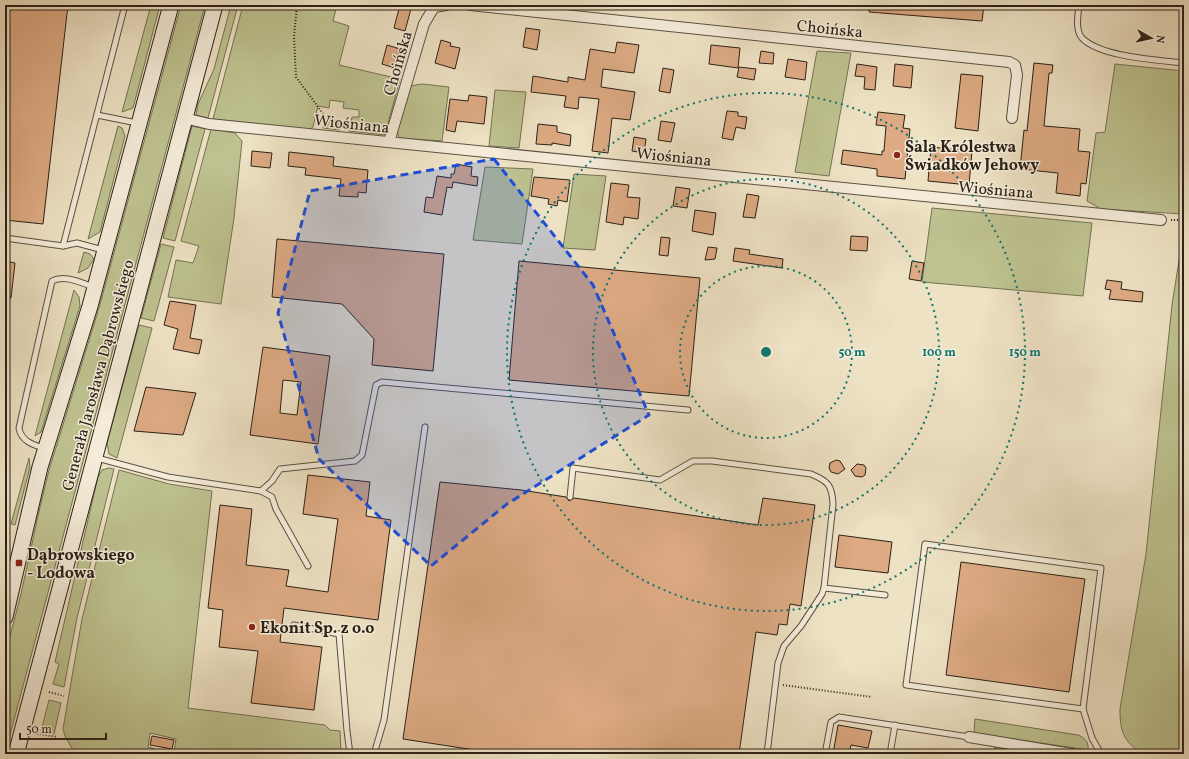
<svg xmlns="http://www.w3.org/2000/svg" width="1189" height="759" font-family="Vollkorn,serif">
  <rect width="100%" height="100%" fill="#eee2c4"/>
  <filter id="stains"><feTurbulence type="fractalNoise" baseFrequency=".005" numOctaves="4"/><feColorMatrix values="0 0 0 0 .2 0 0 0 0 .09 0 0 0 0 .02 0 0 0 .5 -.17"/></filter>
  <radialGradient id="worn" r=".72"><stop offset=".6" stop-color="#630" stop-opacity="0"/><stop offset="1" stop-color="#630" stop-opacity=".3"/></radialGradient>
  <g fill="#bec290" stroke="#747254">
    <path d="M151,5H160L133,108L122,112Z"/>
    <path d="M181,5H205L7,746H5V655L21,594L40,507L49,470L99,308Z"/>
    <path d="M231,5H238L208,118L196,115L198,104L214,69Z"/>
    <path d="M243,5H337L333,21L349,26L339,65L400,79L385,135L349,131L352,117H359V110L343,108L344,102L330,100L329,108L318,106L313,127L309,130L213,119Z"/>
    <path d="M817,51L851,53L829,176L795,172Z"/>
    <path d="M1115,64L1184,71V214L1101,209L1087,201L1096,133L1105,132Z"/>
    <path d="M422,84L449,87L442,141L399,138L397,130L410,86Z"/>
    <path d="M495,90L526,92L519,148L489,146Z"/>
    <path d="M329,118L339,122V130L323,128L325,121Z"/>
    <path d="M118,126L122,128L125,136L100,232L88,239Z"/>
    <path d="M192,126L205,129L175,241L163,238Z"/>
    <path d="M211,129L235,133L242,141L234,218L221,304L168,297L176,260L193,263L199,246L181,241Z"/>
    <path d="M485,167L533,169L522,244L473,240Z"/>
    <path d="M574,174L606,176L595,250L563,248Z"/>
    <path d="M932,208L1092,223L1083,296L922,282Z"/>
    <path d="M1184,229V754H1141C1123,739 1120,732 1120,709L1146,554L1172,305Z"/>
    <path d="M161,244L174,247L154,321L141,318Z"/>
    <path d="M84,252L90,254L94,259L88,268L78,273Z"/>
    <path d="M74,290L79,297L80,306L41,432L35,436Z"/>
    <path d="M139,325L152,328L117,458L109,454L107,443Z"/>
    <path d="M29,458L30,467L15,525L11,524Z"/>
    <path d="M109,468L114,469L77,618L64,687L53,684L59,664L55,662L98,477L102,470Z"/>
    <path d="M119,470L169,484L212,491L188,708L325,725L330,730L340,731L341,754H161L162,751L174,753L176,739L150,733L148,747L155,749V754H75L65,736L63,729L82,619Z"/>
    <path d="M49,700L61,703L54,734L41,731Z"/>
    <path d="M975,719L1078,735C1085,738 1089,742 1088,750L974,733Z"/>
    <path d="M995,747L1036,754H993Z"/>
  </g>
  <g fill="#ddaa83" stroke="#2a2118" fill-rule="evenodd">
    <path d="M5,5H68L43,224L5,220Z"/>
    <path d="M400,5H412L405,31L394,28Z"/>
    <path d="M869,5H984L982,21L869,12Z"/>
    <path d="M526,28L540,30L537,50L523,47Z"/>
    <path d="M441,40L451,43L450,46L460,48L455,69L435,63Z"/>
    <path d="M617,42L639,45L634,73L603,69L601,87L635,92L630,120L612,118L608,153L592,151L599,99L579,97L578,109L564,107L566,96L531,92L533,76L568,82V77L585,80L590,49L615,53Z"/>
    <path d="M387,45L400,49L395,68L382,64Z"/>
    <path d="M711,45L740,48L738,68L709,64Z"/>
    <path d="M761,51L774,53L773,64L759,63Z"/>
    <path d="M788,59L807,62L805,80L785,77Z"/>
    <path d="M1034,63L1053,65L1052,73H1049L1044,126L1080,129L1078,151L1090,152L1086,184L1081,183L1080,196L1056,193L1058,173L1020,169L1024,130L1027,131Z"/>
    <path d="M857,64L877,67L875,90L864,89L865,77L855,76Z"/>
    <path d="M895,64L913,66L911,88L893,86Z"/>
    <path d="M739,67L756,69L754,80L737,77Z"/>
    <path d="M663,68L674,70L670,93L659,91Z"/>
    <path d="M961,74L983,76L978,131L955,128Z"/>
    <path d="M469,95L487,97L484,124L457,121L455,132L446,130L450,99L468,101Z"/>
    <path d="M727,111L738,112V116L747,117L745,129L736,127L733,140L722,138Z"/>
    <path d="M878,112L905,115L903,128L910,129L905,179L877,176V169L841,164L843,150L882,155V151H884L886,126L876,125Z"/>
    <path d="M661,121L675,123L671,142L658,140Z"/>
    <path d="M538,124L557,126V132L571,135L570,146L552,143V145L536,144Z"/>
    <path d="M634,137L646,139L644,153L632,151Z"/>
    <path d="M931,147L972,151L969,185L928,181Z"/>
    <path d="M252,151L272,153L270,168L251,166Z"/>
    <path d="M289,152L334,157L333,166L368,170L366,193L358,192V197L339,196L341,179L305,175L306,168L288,166Z"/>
    <path d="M456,164L472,167L471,176L478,177L477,186L453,182L452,188L447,187L442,215L424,212L426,197L433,198L437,176L451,178V174H454Z"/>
    <path d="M534,177L570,180L567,202L558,200L557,206L548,204L549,199L531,196Z"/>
    <path d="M611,183L629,185L627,197L640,198L638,219L624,217L623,225L606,222Z"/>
    <path d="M676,187L690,189L687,208L673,206Z"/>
    <path d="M747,194L759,196L755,218L743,217Z"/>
    <path d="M695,210L716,213L713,235L692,231Z"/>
    <path d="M851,236L868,237L867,251L850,250Z"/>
    <path d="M661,237L670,238L668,256L659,255Z"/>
    <path d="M277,239L444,254L433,371L372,365L374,339L342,304L272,297Z"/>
    <path d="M708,247L717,248L715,259L705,260Z"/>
    <path d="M735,248L750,250L749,254L783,259L782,268L733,261Z"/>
    <path d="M5,261L15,263L11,298H5Z"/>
    <path d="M519,261L700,278L689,396L509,380Z"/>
    <path d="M912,261L924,263L921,281L909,279Z"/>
    <path d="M1107,280L1122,282L1121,289L1143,292L1142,302L1109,299L1111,290L1105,289Z"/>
    <path d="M170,301L196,305L190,338L202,340L199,354L173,349L178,329L164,325Z"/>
    <path d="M263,347L330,356L318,444L250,435ZM283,380L301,382L297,415L280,413Z"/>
    <path d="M146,387L196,393L183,435L134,431Z"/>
    <path d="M836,460L840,461L845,469L838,474L831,472L829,468L830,463Z"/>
    <path d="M857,464L864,465L866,468L865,475L862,477L855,476L851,470Z"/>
    <path d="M308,475L370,482L366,516L391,520L378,620L284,608L280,642L322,647L314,710L251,703L258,651L219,647L223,610L208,608L220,505L252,509L246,565L289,570L286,586L328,592L338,519L303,514Z"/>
    <path d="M440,482L521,490L566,497L569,501L574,498L758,525L763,498L815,505L801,606L790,604L787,625L779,624L777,635L756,632L739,754H501L403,739Z"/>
    <path d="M839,535L892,542L888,573L835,567Z"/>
    <path d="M961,562L1085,579L1069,692L946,675Z"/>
    <path d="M838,725L872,731L868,748L851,745L849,754H833Z"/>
    <path d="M152,736L174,740L172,749L150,745Z"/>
  </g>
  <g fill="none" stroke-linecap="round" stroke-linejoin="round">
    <defs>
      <g id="lane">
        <path d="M1079,5C1078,15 1075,30 1082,38C1100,57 1158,60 1184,63"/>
        <path d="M97,115L137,123"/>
        <path d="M5,238L63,246L77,243L103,250"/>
        <path d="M63,246L125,5"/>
        <path d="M44,448C33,445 21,441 19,428L52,281C65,274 81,283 94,287"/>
        <path d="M97,458L168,477L261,491L272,497L276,509L308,566"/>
        <path d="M261,491L272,481L280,469L355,461L362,455L376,385L382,382L688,410"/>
        <path d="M570,497L573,468L660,480L693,461H712L811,474C828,481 832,485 833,504L824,588L822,594L801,626L784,646L778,663L767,754"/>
        <path d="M925,544L1101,568L1083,709L906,685Z"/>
        <path d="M824,588L885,595"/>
        <path d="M294,625L339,634L347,731L350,754"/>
        <path d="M1083,709L1092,738L1101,754"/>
        <path d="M374,754L384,720L425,427"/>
        <path d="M825,754L831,722L839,717L969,737"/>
        <path d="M890,754L895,725"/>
      </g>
      <g id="street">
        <path d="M470,5L1009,62L1015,65L1017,75L1012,118"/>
        <path d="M184,118L209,124L1161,220"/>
        <path d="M389,142L424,24L434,7L446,5"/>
        <path d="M969,737L1072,754"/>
      </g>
      <g id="secondary">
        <path d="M5,617L40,467L90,306L171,5"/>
        <path d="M16,754L215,5"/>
      </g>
    </defs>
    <use href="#lane" stroke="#5b5143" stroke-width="7"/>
    <use href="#street" stroke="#5b5143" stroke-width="12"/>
    <use href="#secondary" stroke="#2a2118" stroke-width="17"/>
    <g stroke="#2a2118" stroke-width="2" stroke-dasharray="1 2" stroke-linecap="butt">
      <path d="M297,5L294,37L296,77L324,115"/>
      <path d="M1171,220H1184"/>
      <path d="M783,685L872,697"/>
      <path d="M49,692L64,696"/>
      <path d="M34,733L57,737"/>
    </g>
    <use href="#lane" stroke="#f4ecd9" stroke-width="5"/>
    <use href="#street" stroke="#f4ecd9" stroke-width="10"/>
    <use href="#secondary" stroke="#f4ecd9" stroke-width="15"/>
  </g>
  <path fill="#1d4ed8" fill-opacity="0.2" stroke="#1d4ed8" stroke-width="3" stroke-dasharray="8 5" stroke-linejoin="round" d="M494,159L593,285L649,415L507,504L431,566L319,459L278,313L310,191Z"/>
  <g fill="none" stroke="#0f766e" stroke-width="2" stroke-dasharray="2 4">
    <circle cx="766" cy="352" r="86"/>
    <circle cx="766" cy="352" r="173"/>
    <circle cx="766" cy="352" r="259"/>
  </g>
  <g fill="#8f2418" stroke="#f4ecd9" stroke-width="1.5">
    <circle cx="897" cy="155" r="4"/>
    <rect x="15" y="559" width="8" height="8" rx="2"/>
    <circle cx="252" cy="627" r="4"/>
  </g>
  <g text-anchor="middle" stroke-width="3" stroke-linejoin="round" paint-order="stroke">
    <g font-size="16" fill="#2a2118" stroke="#f4ecd9">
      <text transform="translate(830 28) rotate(6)" y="6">Choińska</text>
      <text transform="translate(397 63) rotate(-74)" y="6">Choińska</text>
      <text transform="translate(352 123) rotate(6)" y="6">Wiośniana</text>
      <text transform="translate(674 156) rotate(6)" y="6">Wiośniana</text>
      <text transform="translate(996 189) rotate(5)" y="6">Wiośniana</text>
      <text transform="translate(97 375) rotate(-75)" y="6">Generała Jarosława Dąbrowskiego</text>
    </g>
    <g font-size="16" font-weight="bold" fill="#2a2118" stroke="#f4ecd9" text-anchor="start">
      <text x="905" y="152">Sala Królestwa<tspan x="905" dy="18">Świadków Jehowy</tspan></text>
      <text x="27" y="560">Dąbrowskiego<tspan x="27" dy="18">- Lodowa</tspan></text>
      <text x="260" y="633">Ekonit Sp. z o.o</text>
    </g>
  </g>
  <circle cx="766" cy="352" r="6" fill="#0f766e" stroke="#f4ecd9" stroke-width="2"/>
  <g font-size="12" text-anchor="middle" font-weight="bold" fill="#0f766e" stroke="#f4ecd9" stroke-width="3" stroke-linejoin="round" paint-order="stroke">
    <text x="852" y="356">50 m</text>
    <text x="939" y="356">100 m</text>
    <text x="1025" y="356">150 m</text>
  </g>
  <rect width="1189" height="759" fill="none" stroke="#eee2c4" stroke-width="20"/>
  <rect x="6" y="6" width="1177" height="747" fill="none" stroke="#2a2118" stroke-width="2"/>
  <rect x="10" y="10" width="1169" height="739" fill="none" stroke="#2a2118"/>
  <g transform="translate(1151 38) rotate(98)" stroke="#f4ecd9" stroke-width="3" paint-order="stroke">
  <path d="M0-3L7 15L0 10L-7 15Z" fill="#2a2118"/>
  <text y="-6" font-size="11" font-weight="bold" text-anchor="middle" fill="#2a2118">N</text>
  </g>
  <path d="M20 733v6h86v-6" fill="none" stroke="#2a2118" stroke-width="2"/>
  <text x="26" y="733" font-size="12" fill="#2a2118" stroke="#f4ecd9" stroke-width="3" paint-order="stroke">50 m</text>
  <rect width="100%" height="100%" filter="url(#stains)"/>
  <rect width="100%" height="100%" fill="url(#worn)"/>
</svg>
